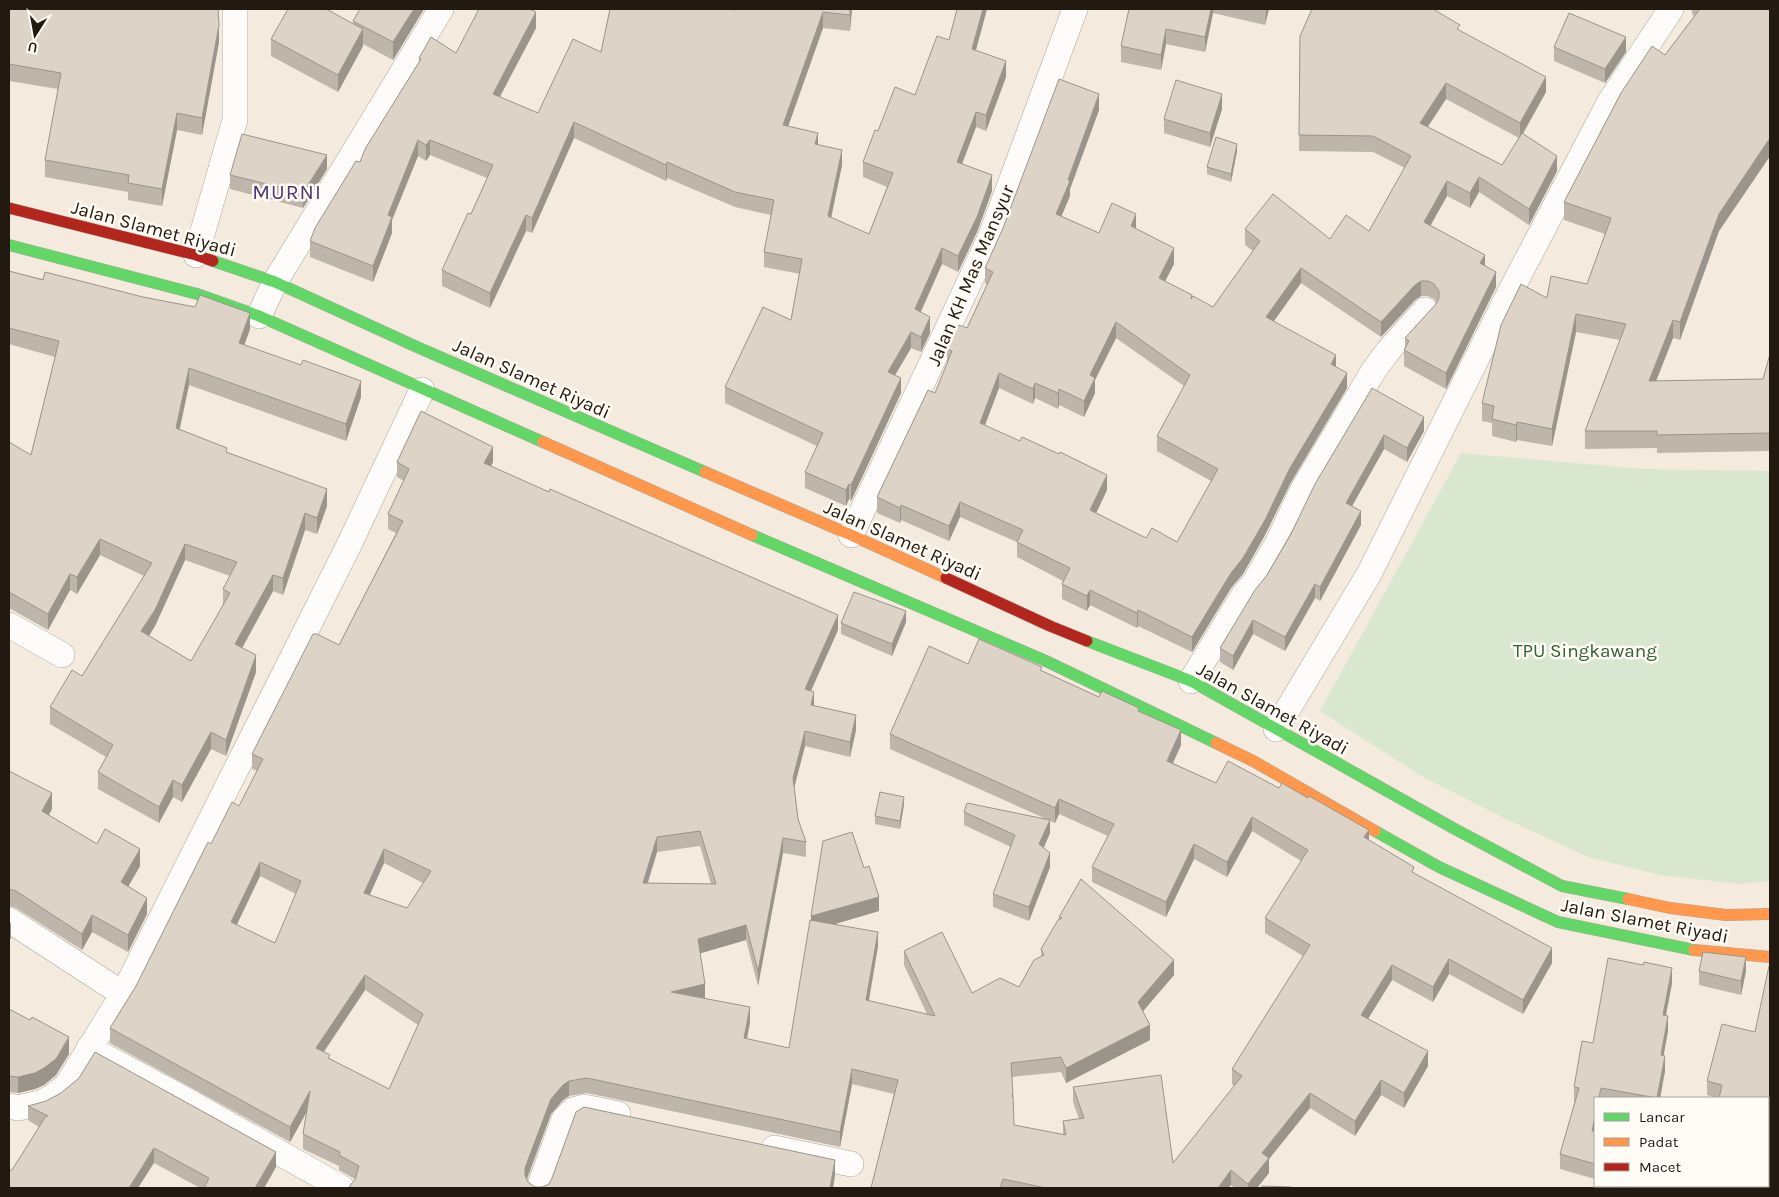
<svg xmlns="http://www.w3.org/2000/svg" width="1779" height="1197" font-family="Karla,sans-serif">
  <rect width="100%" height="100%" fill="#f4ebde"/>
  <path fill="#d9e6d0" d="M1461,453L1642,469L1770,471V881L1740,884L1660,875L1588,857L1504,818L1423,777L1320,711Z"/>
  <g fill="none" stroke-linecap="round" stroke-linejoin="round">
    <defs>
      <g id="street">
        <path d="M196,255L235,120V9"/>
        <path d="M259,316L275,282L441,9"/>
        <path d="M851,535L990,238L1075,9"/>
        <path d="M9,625L62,655"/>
        <path d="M1191,681L1243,596L1255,582L1278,542L1302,491L1374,370L1388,351L1425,310"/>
        <path d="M1276,729L1369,574L1509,294L1609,103L1671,9"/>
        <path d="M9,920L123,994"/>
        <path d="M89,1048L186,1100L342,1188"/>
        <path d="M9,1106L18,1108L40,1103L52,1097L67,1085L123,994L348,547L422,390"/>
        <path d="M774,1148L851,1164"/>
        <path d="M539,1188L564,1119L573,1110L584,1107L618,1114"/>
      </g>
      <g id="fast">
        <path d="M9,245L197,294L259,316L543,442"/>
        <path d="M213,261L275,282L417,347L705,472"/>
        <path d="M752,535L1046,661L1216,743"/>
        <path d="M1087,641L1191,681L1453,828L1562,886L1628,899"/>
        <path d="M1375,831L1439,867L1558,922L1694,950"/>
      </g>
      <g id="slow">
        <path d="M543,442L752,535"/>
        <path d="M705,472L851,535L946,578"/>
        <path d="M1216,743L1255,762L1375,831"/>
        <path d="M1628,899L1670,908L1726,915L1770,914"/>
        <path d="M1694,950L1770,957"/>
      </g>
      <g id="jam">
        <path d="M9,208L196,255L213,261"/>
        <path d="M946,578L1050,626L1087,641"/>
      </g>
    </defs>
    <use href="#street" stroke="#ada69b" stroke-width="26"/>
    <use href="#fast" stroke="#ada69b" stroke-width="12"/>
    <use href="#slow" stroke="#ada69b" stroke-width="12"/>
    <use href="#jam" stroke="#ada69b" stroke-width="12"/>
    <use href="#street" stroke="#fdfcfa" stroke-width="25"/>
    <use href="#fast" stroke="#63d668" stroke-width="11"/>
    <use href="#slow" stroke="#ff974d" stroke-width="11"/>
    <use href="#jam" stroke="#b3261e" stroke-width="11"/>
  </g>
  <g fill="#beb6ab" fill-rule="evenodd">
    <path d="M9,9L219,42L202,135L177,130L162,206L128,200V192L45,177V160L58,89L9,81Z"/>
    <path d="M424,9L393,60L363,44V46L338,92L271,56V39L353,24V21Z"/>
    <path d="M610,9H852L850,31L823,28L788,126L818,144L842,165L831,218L869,234L887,187L863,177V162L878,131L915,95L949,40L957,9H987L976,50L1006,77L986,131L976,127L962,164L992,191L977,232L958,272L942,264L921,312L930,333L921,352L911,348L895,375L901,393L851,501L849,499L846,506L805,488V472L817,446L725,403V387L791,320L800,274L764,267V252L771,215L735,207L667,178L666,181L574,138L532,233L526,231L490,308L442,286V270L471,214L487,178L430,155L426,161L418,156L392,220V233L373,282L310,257V241L360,162L419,62V58L456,53L536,28L500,97L538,113L601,52Z"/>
    <path d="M1129,9H1269L1265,25L1213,13L1205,52L1166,44L1161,70L1121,62V46Z"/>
    <path d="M1692,9H1770V156L1719,231L1680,340L1673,338L1656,381L1763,379L1770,354V451L1657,453V448L1585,449V431L1620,340L1576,332L1552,446L1517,440L1516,442L1492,436V423L1482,421V403L1547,298L1587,284L1605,234L1564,220V202L1665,55L1694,16L1692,14Z"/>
    <path d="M1460,31L1546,92L1523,134L1557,171L1529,225L1479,192L1470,208L1447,196L1430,226L1485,266L1496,287L1446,389L1404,366V350L1405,348V338L1436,304L1437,303L1434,299L1428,296H1421L1415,300L1381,337L1301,283L1274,321L1336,366L1347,388L1290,484L1265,535L1243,574L1231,588L1192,652L1138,626L1137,628L1090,605L1087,611L1062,599V584L1063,581L1017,557V542L960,517L949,541L901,520L900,523L877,513V497L935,393L947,364V349L967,328L987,285L985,283V268L1099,110L1070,189V196L1061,216L1099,233L1136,229L1174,264L1165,281L1192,297L1213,307L1253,251L1245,245V229L1330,239L1369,231L1405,168L1373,152L1299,151L1300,36ZM1446,99L1519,138L1502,165L1428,127ZM1116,338L1184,386L1157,436V451L1211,481L1177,542L1146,538L1096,513L1107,490L985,425L999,388L1033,404L1035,398L1058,409L1059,405L1084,417L1095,393V380Z"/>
    <path d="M1554,47L1626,52L1605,83L1554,61Z"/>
    <path d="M1222,109L1210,147L1164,133V119Z"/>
    <path d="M1237,151L1231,182L1207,174V167Z"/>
    <path d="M327,169L303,208L230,189V175Z"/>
    <path d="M9,271L250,329L244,345L361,397L346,441L189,385L180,429L227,453L327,506L317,534L305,530L283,595L273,591L242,648L256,672L226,756L211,749L182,802L173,797L159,823L98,789V772L106,757L50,724V707L82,676L144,576L100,555L77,594L70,590L48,630L9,608V442L31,455L55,357L9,344ZM185,560L230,576L223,589V605L191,661L149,636L155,626Z"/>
    <path d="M1372,388L1424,431L1407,462L1384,449L1352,506L1361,525L1320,601L1315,598L1285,651L1253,634L1233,670L1220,662V648L1267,575Z"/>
    <path d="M397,462H493L491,466L838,630L811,691L814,706L856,730L850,757L805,746L794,787L798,819L806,842V857L783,853L758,986L746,940L700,953L705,998L750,1022L747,1039L789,1048L811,920L864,868L879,911L835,924L878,946L869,1001L927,1014L904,965V951L972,993L1019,987L1041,957V949L1059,919V917L1174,975L1143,1011L1150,1040L1066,1083L1061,1072L1012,1077L1014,1125L1063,1135V1121L1079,1119L1073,1102V1087L1173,1163L1234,1086L1232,1084V1069L1303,956L1265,933V918L1301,861L1252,831L1227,877L1194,859L1166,917L1092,882V867L1108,836L1059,814L1055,823L1050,821V833L1044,848L1050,867L1029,921L993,907V894L1011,847L964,825V812L1044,818L890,749V734L968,664L1042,671L1099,697L1139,711L1181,745L1173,763L1216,783L1369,840L1414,873L1552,963L1523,1014L1449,974L1433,1002L1392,980L1368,1019L1428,1066L1404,1108L1381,1095L1355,1136L1310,1108L1269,1159V1173L1257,1188H1235L1231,1185L1228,1188H871L894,1094L852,1084L840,1147L587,1093L569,1096L563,1100L551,1114L527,1180L528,1182L535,1187H542L835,1175L833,1188H349L355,1179L339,1170V1166L303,1149V1134L307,1111L290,1142L110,1043V1028L136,986L211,844L239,806L257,771L252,769V754L339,645L396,533L388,529V514L404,481L397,477ZM700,846L711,884L648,883L657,852ZM384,863L423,883L407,908L369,895ZM260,876L296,894L275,943L236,925ZM365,990L418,1025L389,1089L330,1059L324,1052Z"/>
    <path d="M906,622L892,656L841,634V623Z"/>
    <path d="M9,771L52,809L48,815L97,844L140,866L128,887L147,914L128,952L92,932L82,950L16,908L9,906Z"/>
    <path d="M904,804L900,829L875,824V816Z"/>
    <path d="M1770,966V1136L1768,1135V1098H1717L1707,1095V1081L1755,1032Z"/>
    <path d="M1699,971H1746L1741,995L1699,985Z"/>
    <path d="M1672,983L1666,1015L1668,1031L1663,1056L1665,1071L1660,1098H1595V1179L1560,1169V1154L1575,1102H1574V1087L1593,1043Z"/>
    <path d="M9,1009L69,1054L56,1075L44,1085L35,1089L18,1093L9,1092Z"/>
    <path d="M28,1106L276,1167L264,1188H200L154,1163L12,1170L39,1127L28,1120Z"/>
  </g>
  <g fill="#9b948b">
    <path d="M414,9H424L393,60V42Z"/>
    <path d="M850,9H852L850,31Z"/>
    <path d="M983,9H987L972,64V49Z"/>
    <path d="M1211,9H1213V13L1205,52V37Z"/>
    <path d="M1266,9H1269L1265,25Z"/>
    <path d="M536,12V28L493,109V94Z"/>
    <path d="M823,12V28L783,141V125Z"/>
    <path d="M219,25V42L202,135V118Z"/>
    <path d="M363,29V46L338,92V75Z"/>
    <path d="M1166,29V44L1161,70V55Z"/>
    <path d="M1626,37V52L1605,83V69Z"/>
    <path d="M1006,61V77L986,131V115Z"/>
    <path d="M1546,77V92L1520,138V123Z"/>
    <path d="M1446,83V99L1420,138V123Z"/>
    <path d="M1099,94V110L1070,189V196L1056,229V214Z"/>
    <path d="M1222,94V109L1210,147V133Z"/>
    <path d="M976,112V127L957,177V162Z"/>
    <path d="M177,113V130L162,206V189Z"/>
    <path d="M574,122V138L532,233V218Z"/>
    <path d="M818,133V148L815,144Z"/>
    <path d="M1770,138V156L1719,231L1680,340V322L1719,214Z"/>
    <path d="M418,140V156L392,220V233L373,282V266L388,215Z"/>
    <path d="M430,140V155L426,161V145Z"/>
    <path d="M1237,144V151L1231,182V174Z"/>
    <path d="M842,150V165L828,232V216Z"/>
    <path d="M327,155V169L303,208V193Z"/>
    <path d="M1557,156V171L1529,225V209Z"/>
    <path d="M667,162V178L666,181V165Z"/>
    <path d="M992,175V191L977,232L958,272V256Z"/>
    <path d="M1479,177V192L1470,208V193Z"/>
    <path d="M1447,181V196L1424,237V222Z"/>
    <path d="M1136,214V229L1131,226Z"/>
    <path d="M526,215V231L490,308V293Z"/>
    <path d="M942,248V264L915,324V309Z"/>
    <path d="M1174,248V264L1159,293V278Z"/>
    <path d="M1485,255V271L1480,263Z"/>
    <path d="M1301,268V283L1266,332V317Z"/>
    <path d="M1496,272V287L1446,389V373Z"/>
    <path d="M1421,281V296L1415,300L1381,337V322L1415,285Z"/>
    <path d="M250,313V329L239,360V343Z"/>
    <path d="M1576,314V332L1552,446V429Z"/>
    <path d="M930,317V333L921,352V337Z"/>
    <path d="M1673,320V338L1649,399V381Z"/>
    <path d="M1116,322V338L1095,380V393L1084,417V401L1090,375Z"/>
    <path d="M911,332V348L888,387V372Z"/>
    <path d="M1336,355V370L1331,364Z"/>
    <path d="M189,368V385L176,444V428Z"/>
    <path d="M999,373V388L980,438V423Z"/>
    <path d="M1347,373V388L1290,484L1265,535L1243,574L1231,588L1192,652V637L1290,468Z"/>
    <path d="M901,378V393L851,501V485Z"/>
    <path d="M361,381V397L346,441V424Z"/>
    <path d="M1035,383V398L1033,404V389Z"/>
    <path d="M1059,389V405L1058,409V393Z"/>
    <path d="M1424,417V431L1407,462V448Z"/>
    <path d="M1517,422V440L1516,442V425Z"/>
    <path d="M1384,435V449L1346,517V503Z"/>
    <path d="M493,447V462L484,478V463Z"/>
    <path d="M1107,475V490L1090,526V510Z"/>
    <path d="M849,484V499L846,506V490Z"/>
    <path d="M327,489V506L317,534V518Z"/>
    <path d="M960,502V517L949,541V526Z"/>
    <path d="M901,505V520L900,523V508Z"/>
    <path d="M1361,511V525L1320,601V587Z"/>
    <path d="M305,513V530L283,595V578Z"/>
    <path d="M100,539V555L77,594V577Z"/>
    <path d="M185,544V560L155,626L141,648V631Z"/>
    <path d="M70,574V590L48,630V614Z"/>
    <path d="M273,575V591L235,661V644Z"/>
    <path d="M1315,584V598L1285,651V637Z"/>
    <path d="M1090,590V605L1087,611V596Z"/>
    <path d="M1138,610V626L1137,628V613Z"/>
    <path d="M906,611V622L892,656V644Z"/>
    <path d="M838,615V630L805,704V689Z"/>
    <path d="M1253,620V634L1233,670V656Z"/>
    <path d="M256,655V672L226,756V740Z"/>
    <path d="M814,692V707L811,705Z"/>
    <path d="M856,715V730L850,757V742Z"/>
    <path d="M1181,730V745L1167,776V761Z"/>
    <path d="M805,731V746L793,792V778Z"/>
    <path d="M211,732V749L182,802V785Z"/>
    <path d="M173,780V797L159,823V807Z"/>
    <path d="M52,793V809L42,828V811Z"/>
    <path d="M904,797V804L900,829V821Z"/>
    <path d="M1059,799V814L1055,823V808Z"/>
    <path d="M1252,817V831L1227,877V862Z"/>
    <path d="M1050,820V833L1039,857V844Z"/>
    <path d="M1369,830V845L1364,837Z"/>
    <path d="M657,837V852L643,897V883Z"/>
    <path d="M783,838V853L758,986V971Z"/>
    <path d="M1194,844V859L1166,917V902Z"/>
    <path d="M140,849V866L121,899V882Z"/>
    <path d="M384,849V863L364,908V893Z"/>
    <path d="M1050,853V867L1029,921V907Z"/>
    <path d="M260,862V876L231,937V922Z"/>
    <path d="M879,897V911L811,931V916Z"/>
    <path d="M147,898V914L128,952V935Z"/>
    <path d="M92,915V932L82,950V934Z"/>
    <path d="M11,922V938L9,942V926Z"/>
    <path d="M746,925V940L698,954V939Z"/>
    <path d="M878,932V946L866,1015V1000Z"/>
    <path d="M1552,948V963L1523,1014V1000Z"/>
    <path d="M1746,957V971L1741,995V981Z"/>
    <path d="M1449,959V974L1433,1002V987Z"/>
    <path d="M1174,960V975L1138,1017V1002Z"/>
    <path d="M1392,965V980L1361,1030V1015Z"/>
    <path d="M1672,968V983L1663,1030V1015Z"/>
    <path d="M365,975V990L316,1063V1048Z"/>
    <path d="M705,984V998L671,992Z"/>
    <path d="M750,1007V1022L744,1053V1038Z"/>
    <path d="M1668,1016V1031L1661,1070V1055Z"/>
    <path d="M1150,1025V1040L1066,1083V1068Z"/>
    <path d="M69,1037V1054L56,1075L44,1085L35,1089L18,1093V1077Z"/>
    <path d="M1428,1051V1066L1404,1108V1093Z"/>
    <path d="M1665,1056V1071L1660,1098H1657Z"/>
    <path d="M852,1069V1084L840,1147V1132Z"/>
    <path d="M1381,1080V1095L1355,1136V1121Z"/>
    <path d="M569,1081V1096L563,1100L551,1114L525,1183V1168L551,1099L563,1085Z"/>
    <path d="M310,1091V1106L290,1142V1127Z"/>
    <path d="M1310,1093V1108L1269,1159V1173L1257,1188H1248V1184L1262,1153Z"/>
    <path d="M1595,1116V1131L1592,1145V1131Z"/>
    <path d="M154,1148V1163L138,1188H129Z"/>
    <path d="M276,1152V1167L264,1188H255Z"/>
    <path d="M835,1160V1175L833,1188H830Z"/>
    <path d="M1231,1170V1185L1228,1188H1218Z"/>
  </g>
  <g fill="#ddd4c7" stroke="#9b948b" fill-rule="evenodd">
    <path d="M9,9H218L219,25L202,118L177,113L162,189L128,183L129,175L45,160L61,73L9,64Z"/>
    <path d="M288,9H326L363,29L338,75L271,39Z"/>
    <path d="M360,9H414L393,42L353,21Z"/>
    <path d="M479,9H529L536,12L493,94L538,113L573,39L601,52L610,9H728L735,10L734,9H850V15L823,12L783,125L818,133L815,144L842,150L828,216L869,234L893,173L863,162L875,130L878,131L895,87L915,95L937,36L949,40L957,9H983L972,49L1006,61L986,115L976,112L957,162L992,175L977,217L958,256L942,248L915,309L930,317L921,337L911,332L888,372L901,378L851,485L849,484L846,490L805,472L823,433L725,387L763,307L791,320L802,259L764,252L774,200L735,192L667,162L666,165L574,122L532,218L526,215L490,293L442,270L468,213L471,214L493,165L430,140L426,145L418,140L388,215L392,217L373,266L310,241L315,228L356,161L360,162L365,149L421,59L419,58L431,37L456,53Z"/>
    <path d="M1129,9H1211L1205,37L1166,29L1161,55L1121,46Z"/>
    <path d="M1312,9H1433L1460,25L1457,29L1546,77L1520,123L1446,83L1420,123L1502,165L1522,133L1557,156L1529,209L1479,177L1470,193L1447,181L1424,222L1485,255L1480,263L1496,272L1446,373L1404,350L1409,341L1405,338L1436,304L1439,298V291L1434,284L1428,281H1421L1415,285L1381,322L1301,268L1266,317L1336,355L1331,364L1347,373L1290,468L1265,520L1243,558L1231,573L1192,637L1138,610L1137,613L1090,590L1087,596L1062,584L1070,568L1017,542L1023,530L960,502L949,526L901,505L900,508L877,497L928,390L935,393L952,351L947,349L954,332L959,325L967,328L993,272L985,268L1003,228L1059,79L1099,94L1068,180L1070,181L1056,214L1099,233L1112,203L1136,214L1131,226L1174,248L1159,278L1192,295L1191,299L1193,296L1213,307L1260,241L1245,229L1273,194L1330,239L1346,215L1369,231L1411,156L1373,136L1299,135L1300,36ZM1116,322L1190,375L1157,436L1218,469L1177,542L1152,528L1146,538L1090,510L1107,475L1060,452L1059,454L1022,437L1020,441L980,423L999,373L1033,389L1035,383L1058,393L1059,389L1084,401L1095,378L1090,375Z"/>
    <path d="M1700,9H1770V138L1719,214L1680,322L1673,320L1649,381L1763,379L1770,354V433L1657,435V431H1585L1626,324L1576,314L1552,429L1517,422L1516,425L1492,419L1494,406L1482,403L1501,325L1521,284L1547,298L1551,276L1587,284L1611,218L1564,202L1621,93L1652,46L1665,55Z"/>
    <path d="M1569,13L1626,37L1605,69L1554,47Z"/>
    <path d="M1176,80L1222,94L1210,133L1164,119Z"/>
    <path d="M242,134L327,155L303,193L230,175Z"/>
    <path d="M1216,137L1237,144L1231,174L1207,167Z"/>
    <path d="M9,271L43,280L45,272L143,297L195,307L200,295L250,313L239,343L301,365L303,360L361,381L346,424L189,368L176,428L227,448L226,452L327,489L317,518L305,513L283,578L273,575L235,644L256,655L226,740L211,732L182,785L173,780L159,807L98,772L113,745L50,707L72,670L82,676L152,563L100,539L77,577L70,574L48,614L9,592V442L31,455L59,341L9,328ZM185,544L237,562L223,589L230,593L191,661L141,631L155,610Z"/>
    <path d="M1372,388L1424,417L1407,448L1384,435L1346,503L1361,511L1320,587L1315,584L1285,637L1253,620L1233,656L1220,648L1255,590L1267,575L1291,534L1315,484Z"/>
    <path d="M421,411L493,447L484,463L549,492L550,489L838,615L805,689L814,692L811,705L856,715L850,742L805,731L793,778L798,819L806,842L783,838L758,971L746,925L698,939L705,984L671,992L750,1007L744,1038L789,1048L810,920L878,932L866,1000L935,1016L904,951L942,932L972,993L1000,978L1019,987L1034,960L1044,955L1041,949L1058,920L1062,918L1059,917L1081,879L1174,960L1138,1002L1150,1025L1066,1068L1061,1057L1011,1063L1013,1095L1011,1096H1013L1014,1125L1066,1135L1063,1121L1084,1118L1073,1087L1161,1075L1173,1163L1242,1076L1232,1069L1310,945L1265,918L1308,850L1252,817L1227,862L1194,844L1166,902L1092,867L1114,824L1059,799L1055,808L890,734L929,646L968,664L979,639L1042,667L1040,670L1099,697L1102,691L1139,708L1138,711L1181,730L1167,761L1216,783L1228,761L1279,788L1282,783L1308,798L1309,796L1369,830L1364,837L1414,867L1412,872L1552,948L1523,1000L1449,959L1433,987L1392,965L1361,1015L1428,1051L1404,1093L1381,1080L1355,1121L1310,1093L1262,1153L1269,1158L1248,1184L1231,1170L1218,1188H1046L1003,1179L1000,1188H871L898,1080L852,1069L840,1132L587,1078L569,1081L563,1085L551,1099L525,1168V1175L528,1182L535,1187H542L549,1184L552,1178L576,1112L584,1107L835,1160L830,1188H349L351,1184L355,1180L359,1166L339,1155L340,1152L303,1134L310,1091L290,1127L110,1028L136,986L208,842L211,844L232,802L239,806L263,759L252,754L313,634H317L339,645L403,521L388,514L409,469L397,462ZM700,831L716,884L643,883L657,837ZM384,849L431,871L407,908L364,893ZM260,862L301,881L275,943L231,922ZM365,975L423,1014L389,1089L328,1058L330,1055L316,1048Z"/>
    <path d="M854,592L906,611L892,644L841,623Z"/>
    <path d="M9,771L52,793L42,811L97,844L105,829L140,849L121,882L147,898L128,935L92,915L82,934L16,891L9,889Z"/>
    <path d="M880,792L904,797L900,821L875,816Z"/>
    <path d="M967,803L1050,820L1039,844L1050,853L1029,907L993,894L1015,835L964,812Z"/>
    <path d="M852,832L864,868L869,866L879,897L811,916L823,841Z"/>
    <path d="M1703,952L1746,957L1741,981L1699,971Z"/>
    <path d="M1608,958L1643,965L1644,962L1672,968L1663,1015L1668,1016L1661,1055L1665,1056L1657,1098L1601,1088L1599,1098H1595V1116L1592,1131H1595V1164L1560,1154L1579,1088L1574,1087L1582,1041L1593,1043Z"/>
    <path d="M1769,966H1770V1121L1768,1120V1098H1719L1722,1085L1707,1081L1722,1024L1755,1032Z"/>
    <path d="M9,1009L30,1020L32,1017L69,1037L56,1059L44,1068L35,1073L18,1077L9,1076Z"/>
    <path d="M95,1052L276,1152L255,1188H204L209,1178L154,1148L129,1188H9V1170H12L46,1116H48L28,1106L46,1101L61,1093L79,1078Z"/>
    <path d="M1262,1186L1291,1187V1188H1262Z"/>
    <path d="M1602,1186H1641V1188H1601Z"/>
    <path d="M1679,1186H1753L1752,1188H1678Z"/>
  </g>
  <g text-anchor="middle" stroke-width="5" stroke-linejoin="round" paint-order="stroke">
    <g font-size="19" fill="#221a10" stroke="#fffbf5">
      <text transform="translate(154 228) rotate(15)" y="7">Jalan Slamet Riyadi</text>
      <text transform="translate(970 275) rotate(-67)" y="7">Jalan KH Mas Mansyur</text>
      <text transform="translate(532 378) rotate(24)" y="7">Jalan Slamet Riyadi</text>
      <text transform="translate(903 540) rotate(24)" y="7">Jalan Slamet Riyadi</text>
      <text transform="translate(1273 708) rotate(29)" y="7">Jalan Slamet Riyadi</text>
      <text transform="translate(1645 920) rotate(11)" y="7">Jalan Slamet Riyadi</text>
    </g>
    <g font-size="19" fill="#326035" stroke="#fffbf5">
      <text x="1585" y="657">TPU Singkawang</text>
    </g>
    <g font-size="21" letter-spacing="1" fill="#4c3773" stroke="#fffbf5">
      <text x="287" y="199">MURNI</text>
    </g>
  </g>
  <rect width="1779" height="1197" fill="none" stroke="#221a10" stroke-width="20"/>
  <rect x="1594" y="1097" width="175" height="90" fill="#fffbf5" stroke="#a7a199"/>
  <rect x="1604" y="1113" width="25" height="8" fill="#63d668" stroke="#a7a199"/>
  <text x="1639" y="1122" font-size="15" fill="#221a10">Lancar</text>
  <rect x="1604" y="1138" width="25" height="8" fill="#ff974d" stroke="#a7a199"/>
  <text x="1639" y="1147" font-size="15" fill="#221a10">Padat</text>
  <rect x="1604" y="1163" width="25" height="8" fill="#b3261e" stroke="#a7a199"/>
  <text x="1639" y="1172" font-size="15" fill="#221a10">Macet</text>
  <g transform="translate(35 35) rotate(191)" stroke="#fffbf5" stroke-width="4" paint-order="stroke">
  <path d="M0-4L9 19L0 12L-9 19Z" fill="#221a10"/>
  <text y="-8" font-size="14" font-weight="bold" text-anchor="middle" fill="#221a10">U</text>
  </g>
</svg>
